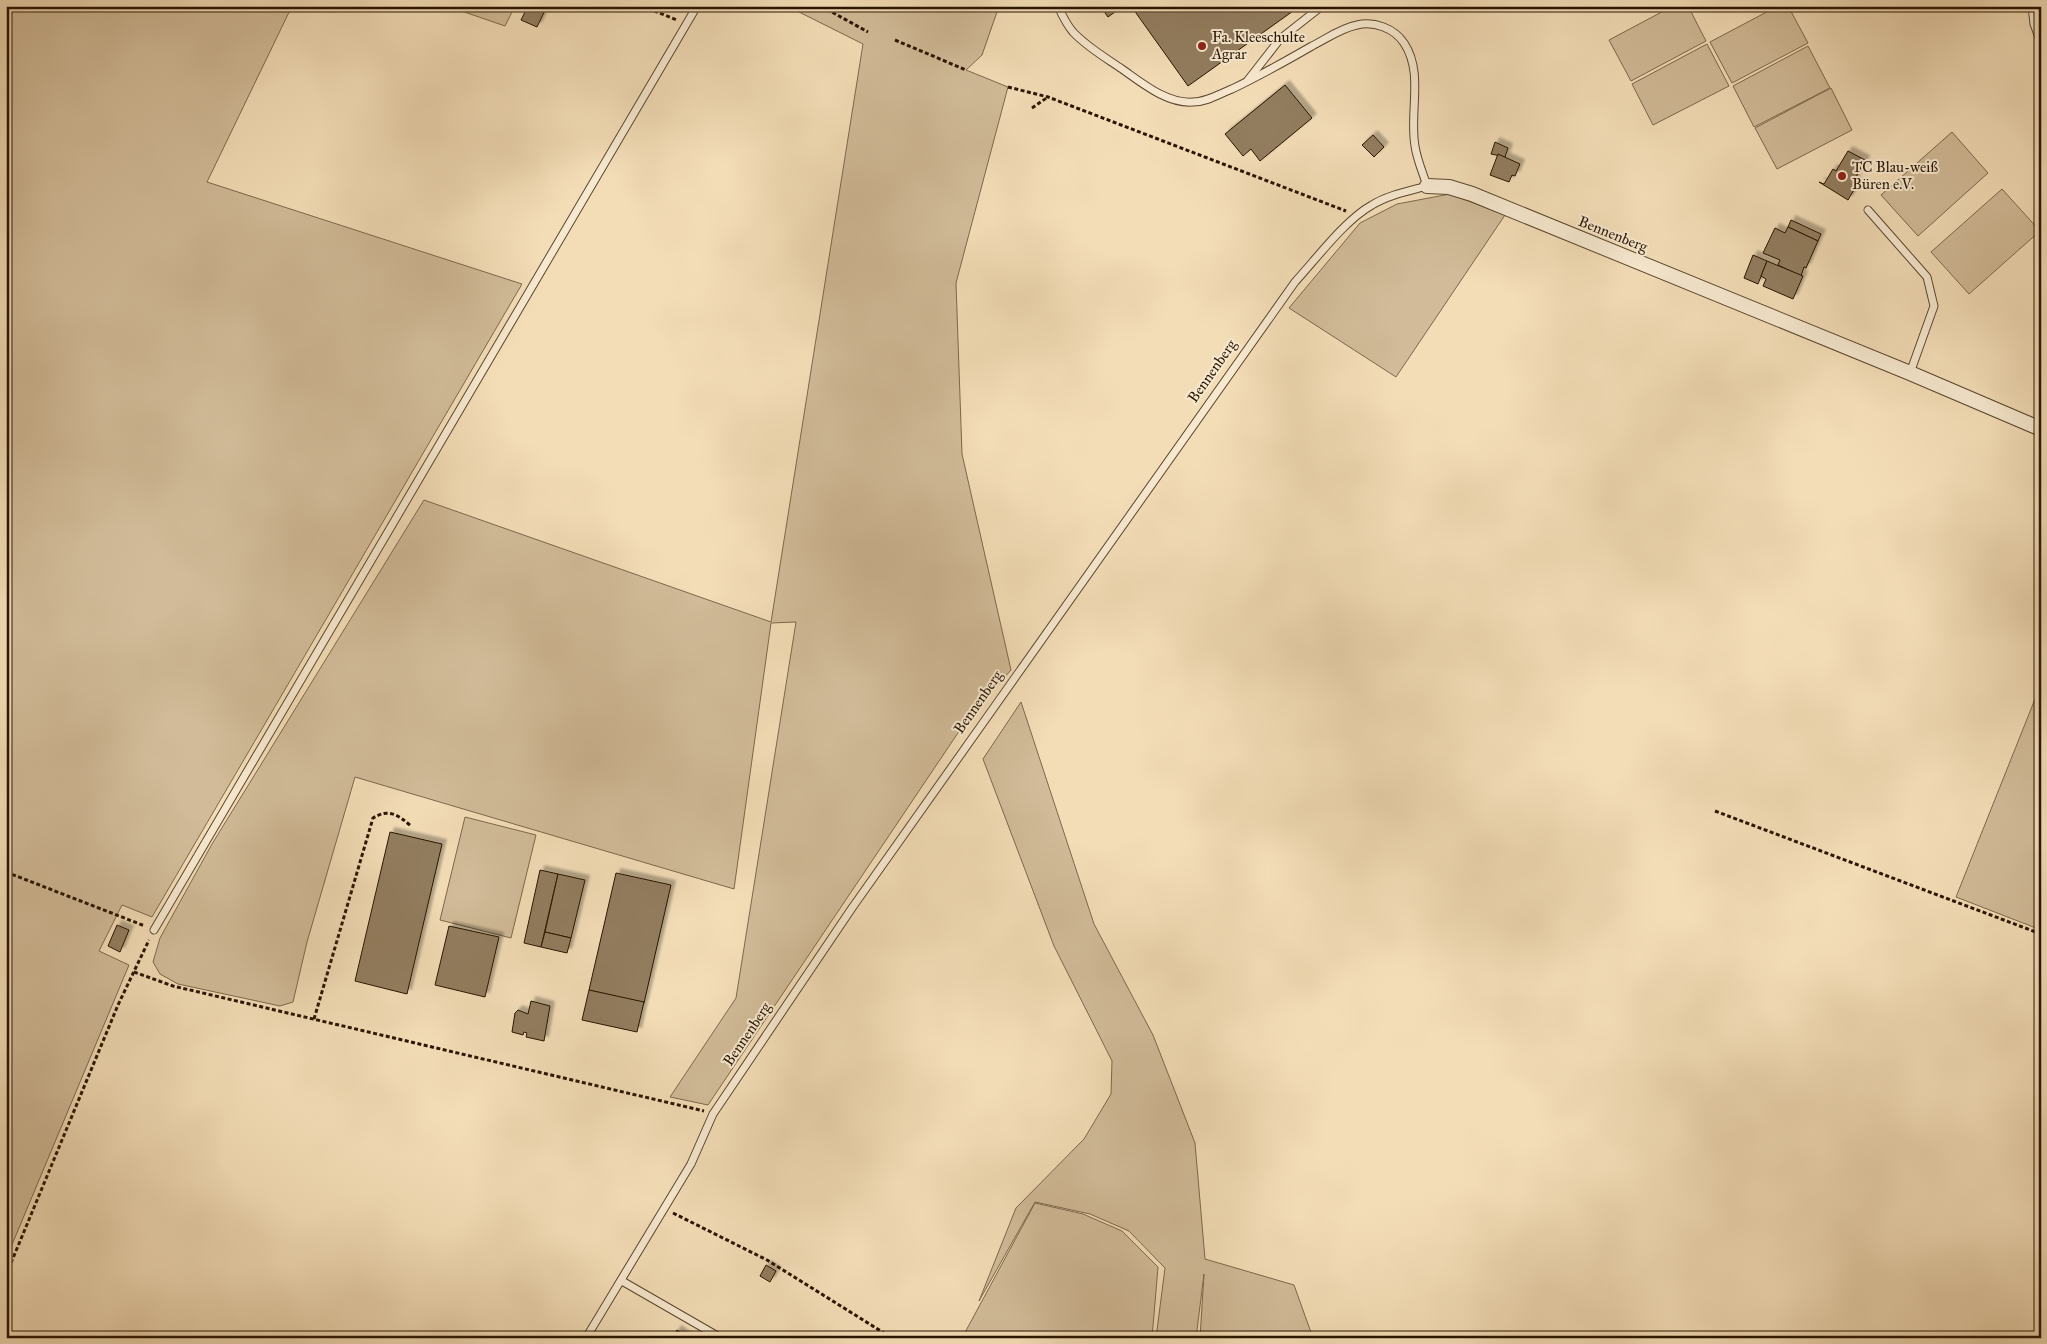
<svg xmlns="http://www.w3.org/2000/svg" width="2047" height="1344" font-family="'IM FELL Great Primer',serif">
  <defs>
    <filter id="shadow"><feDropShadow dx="4.5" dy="-4.5" stdDeviation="1" flood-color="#0004"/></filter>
  </defs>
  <rect width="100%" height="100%" fill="#f3ddb7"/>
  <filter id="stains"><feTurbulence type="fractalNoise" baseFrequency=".004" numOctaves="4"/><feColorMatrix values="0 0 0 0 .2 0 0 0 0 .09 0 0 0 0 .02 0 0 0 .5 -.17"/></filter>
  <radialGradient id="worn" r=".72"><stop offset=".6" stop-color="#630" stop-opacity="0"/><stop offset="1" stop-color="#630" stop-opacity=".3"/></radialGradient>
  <g fill="#d1bb98" stroke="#7d684c">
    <path d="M6,6H292L207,182L522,284L152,917L122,905L99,951L129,965L6,1259Z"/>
    <path d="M447,6H515L505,26Z"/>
    <path d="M787,6H999L982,55L966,70L1008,87L956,283L962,454L1011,670L968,718L708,1105L670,1097L736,998L796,622L771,623L734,889L355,777L307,942L293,1002L280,1006L178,984L160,974L153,962L160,938L212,844L424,500L771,622L863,44Z"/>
    <path d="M1673,6H1688L1706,41L1631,81L1609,40Z"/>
    <path d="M1778,6H1788L1808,43L1732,83L1710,42Z"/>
    <path d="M1707,44L1729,86L1653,125L1632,84Z"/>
    <path d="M1808,46L1830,88L1754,127L1733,86Z"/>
    <path d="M1831,88L1852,130L1777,169L1755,128Z"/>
    <path d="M1952,132L1988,173L1918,236L1881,195Z"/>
    <path d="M2002,189L2040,231L1969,294L1931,252Z"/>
    <path d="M1450,194L1505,215L1396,377L1289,308L1360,223L1397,204Z"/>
    <path d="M2041,684V930L1956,897Z"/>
    <path d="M1021,702L1094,924L1153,1035L1195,1143L1205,1259L1294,1285L1313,1338H1200L1204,1274L1196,1338H1156L1165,1268L1129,1231L1090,1214L1035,1202L979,1301L1016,1208L1084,1139L1111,1094L1112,1061L1054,946L983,759Z"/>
    <path d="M465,817L536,835L511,938L440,920Z"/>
    <path d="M1035,1203L1083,1214L1122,1231L1158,1267L1152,1338H962Z"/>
  </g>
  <g fill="#927d5f" stroke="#291500" filter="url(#shadow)">
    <path d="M528,6H547L537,27L521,20Z"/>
    <path d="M1100,6H1123L1108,17Z"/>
    <path d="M1131,6H1300L1188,86Z"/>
    <path d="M1285,85L1312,118L1260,161L1251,149L1243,156L1225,134Z"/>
    <path d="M1373,135L1384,147L1374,157L1362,145Z"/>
    <path d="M1495,142L1508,148L1505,157L1491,154Z"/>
    <path d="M1848,151L1865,160L1854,181L1858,183L1848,200L1819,182L1824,184L1833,169L1836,171Z"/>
    <path d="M1498,154L1520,164L1515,176L1512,175L1509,182L1490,175Z"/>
    <path d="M1791,220L1821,234L1818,241L1788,227Z"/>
    <path d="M1788,227L1818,241L1806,268L1804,267L1801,276L1778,265L1780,260L1763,253L1775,228L1785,233Z"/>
    <path d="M1753,255L1767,261L1758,284L1744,278Z"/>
    <path d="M1767,261L1803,276L1793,299L1763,286L1766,279L1761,276Z"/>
    <path d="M390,832L442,844L407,994L355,981Z"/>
    <path d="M540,870L558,874L541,947L524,943Z"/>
    <path d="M616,873L671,885L644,1003L589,990Z"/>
    <path d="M558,874L585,880L571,938L545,932Z"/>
    <path d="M117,925L129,930L120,952L108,946Z"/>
    <path d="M449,926L499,937L485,997L435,985Z"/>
    <path d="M545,932L571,938L567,953L541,947Z"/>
    <path d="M589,990L644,1002L637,1032L582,1020Z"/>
    <path d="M531,1001L550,1006L544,1041L526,1037L527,1033L524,1032L523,1035L512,1032L515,1013L518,1010L528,1014Z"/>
    <path d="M766,1265L776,1271L770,1282L760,1276Z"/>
    <path d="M677,1330L688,1338H672Z"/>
  </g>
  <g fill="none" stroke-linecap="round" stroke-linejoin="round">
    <defs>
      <g id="service">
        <path d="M2032,6L2034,24L2041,43"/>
        <path d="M1248,80L1280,39L1322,6"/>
        <path d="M1868,210L1927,277L1934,306L1910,373"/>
        <path d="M154,930L697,6"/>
        <path d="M622,1281L721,1338"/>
        <path d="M586,1338L691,1164L713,1114L852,908L1295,282C1317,258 1345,220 1372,205C1388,195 1409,191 1427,186C1423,173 1417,160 1415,146C1409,112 1424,73 1404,43C1394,28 1374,21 1357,25C1341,28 1326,39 1312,46C1286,61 1259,76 1232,89C1219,94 1207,102 1193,102C1167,104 1142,83 1122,69C1106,58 1087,47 1073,32C1067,25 1062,15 1058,6"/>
      </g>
      <path id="minor" d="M1427,186L1449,187L1472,194L1910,373L2041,429"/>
    </defs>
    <use href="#service" stroke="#5c472e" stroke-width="9"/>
    <use href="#minor" stroke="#5c472e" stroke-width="16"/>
    <g stroke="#291500" stroke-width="3" stroke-dasharray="4 2.5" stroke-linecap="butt">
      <path d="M642,6L677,20"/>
      <path d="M821,6L868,32"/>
      <path d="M895,40L966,70"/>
      <path d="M1008,87L1048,97L1346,211"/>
      <path d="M1032,108L1048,97"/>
      <path d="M1715,811L2041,934"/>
      <path d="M6,872L145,926"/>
      <path d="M134,972L173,986L704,1111"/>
      <path d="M314,1019L373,818C389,808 398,815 411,826"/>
      <path d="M673,1213L767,1260L892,1338"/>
      <path d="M6,1275L118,1005L149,940"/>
    </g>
    <use href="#service" stroke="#f7e9d0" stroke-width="7"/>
    <use href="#minor" stroke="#f7e9d0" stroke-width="14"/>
  </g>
  <g fill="#8f2418" stroke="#f7e9d0" stroke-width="2">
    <circle cx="1202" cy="46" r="5"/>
    <circle cx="1842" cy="176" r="5"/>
  </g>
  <g text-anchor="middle" stroke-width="4" stroke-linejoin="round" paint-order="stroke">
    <g font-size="15" fill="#291500" stroke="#f7e9d0" text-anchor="start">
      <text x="1212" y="42">Fa. Kleeschulte<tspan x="1212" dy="17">Agrar</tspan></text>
      <text x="1852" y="172">TC Blau-weiß<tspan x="1852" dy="17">Büren e.V.</tspan></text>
    </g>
    <g font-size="15" fill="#291500" stroke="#f7e9d0">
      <text transform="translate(1613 234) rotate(22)" y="5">Bennenberg</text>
      <text transform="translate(1212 371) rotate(-55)" y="5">Bennenberg</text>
      <text transform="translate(978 702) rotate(-55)" y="5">Bennenberg</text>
      <text transform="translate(747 1034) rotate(-56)" y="5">Bennenberg</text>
    </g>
  </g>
  <rect width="2047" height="1344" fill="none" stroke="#f3ddb7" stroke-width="25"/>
  <rect x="8" y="8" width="2032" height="1329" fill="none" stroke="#291500" stroke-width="2.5"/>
  <rect x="12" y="12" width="2022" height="1319" fill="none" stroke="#291500"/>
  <rect width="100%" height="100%" filter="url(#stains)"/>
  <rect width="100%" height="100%" fill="url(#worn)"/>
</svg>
